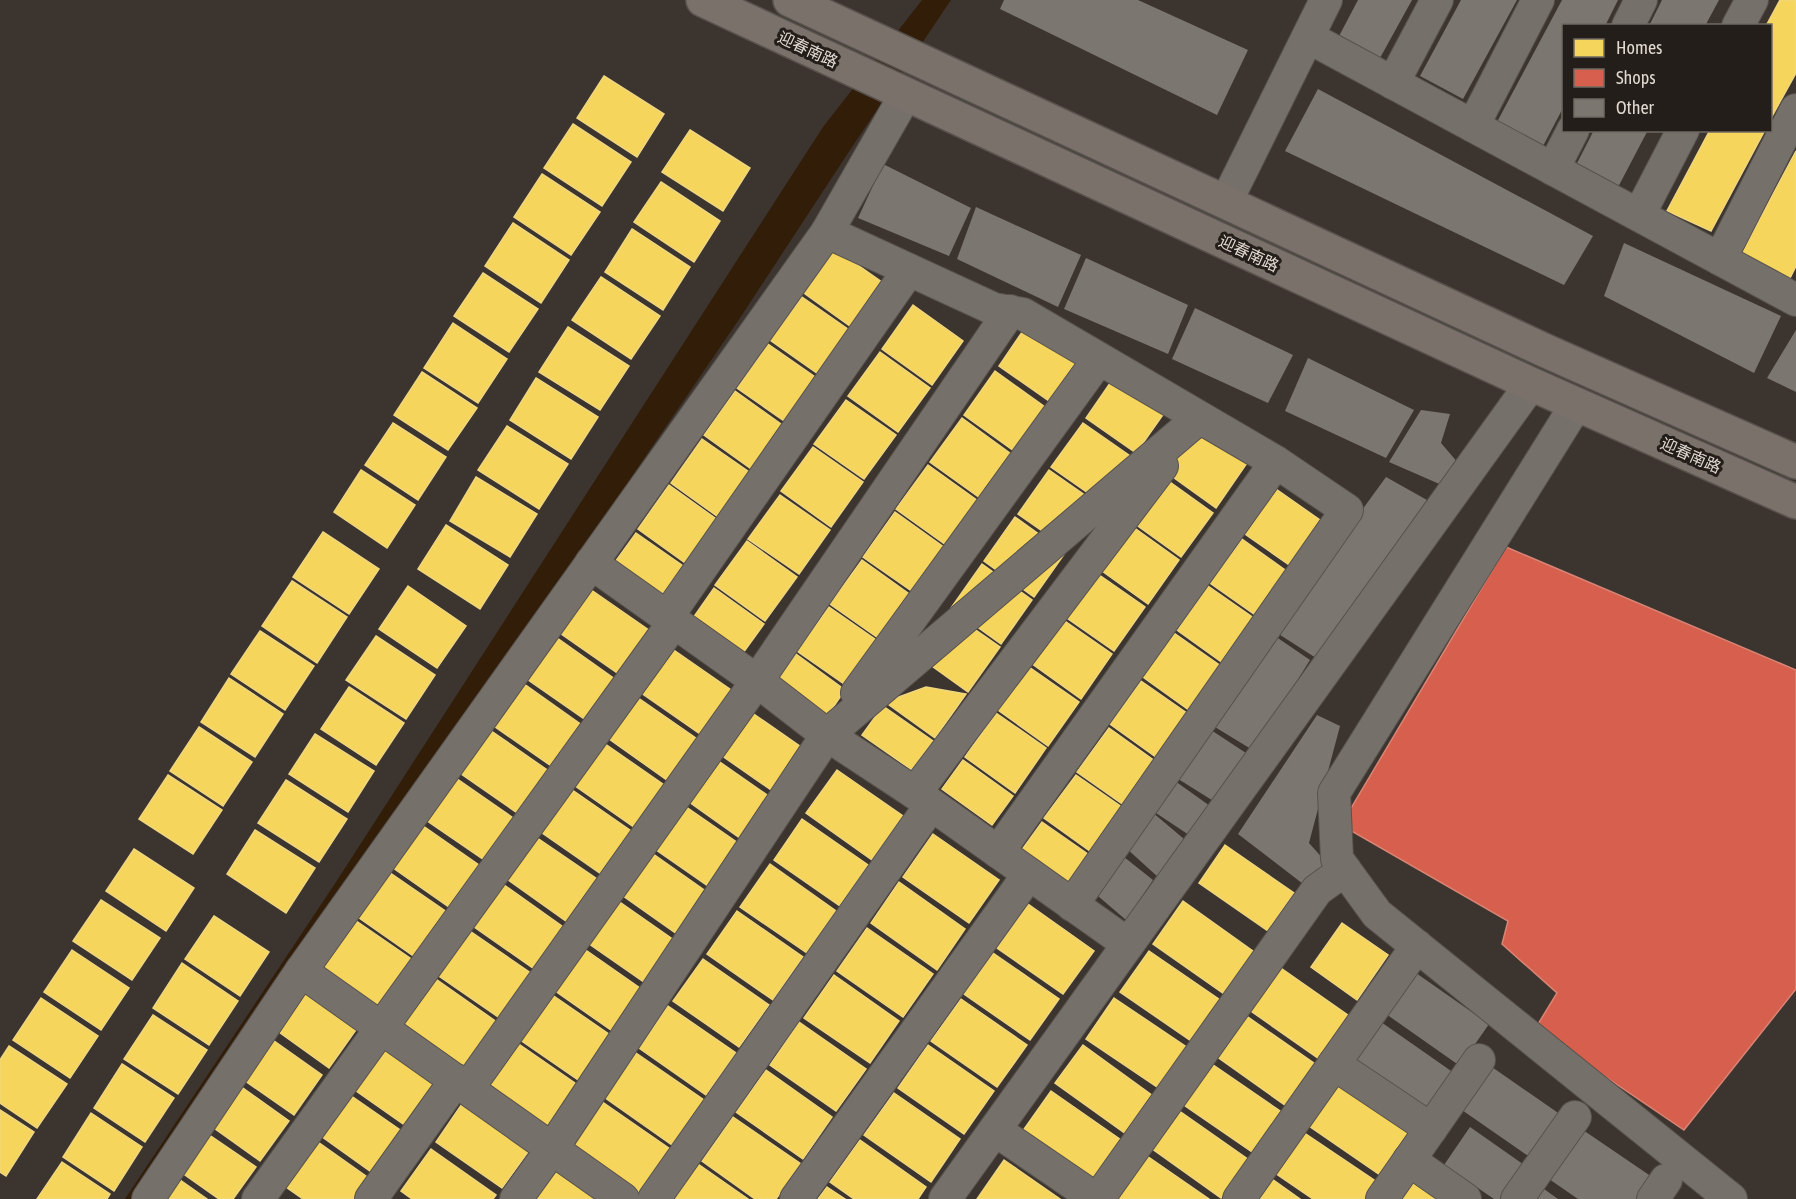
<svg xmlns="http://www.w3.org/2000/svg" width="1796" height="1199" font-family="'Asap Condensed','Noto Sans SC',sans-serif">
  <rect width="100%" height="100%" fill="#3c352f"/>
  <path fill="#321d09" d="M922,0H951L852,147L740,318L139,1199H125L336,882L823,127Z"/>
  <g fill="#f6d55c" stroke="#f0d67f" stroke-width="1.5">
    <path d="M1780,0H1796V73L1770,120V26H1766Z"/>
    <path d="M604,76L664,114L637,157L577,118Z"/>
    <path d="M573,124L631,162L602,206L544,168Z"/>
    <path d="M690,130L750,168L723,211L662,172Z"/>
    <path d="M1710,130H1765L1711,231L1667,211Z"/>
    <path d="M1796,151V266L1789,280L1740,256Z"/>
    <path d="M542,174L600,212L571,255L514,217Z"/>
    <path d="M661,182L720,221L694,262L634,222Z"/>
    <path d="M513,223L569,260L541,303L485,266Z"/>
    <path d="M632,229L690,267L663,310L605,272Z"/>
    <path d="M835,249L886,285L854,329L804,293Z"/>
    <path d="M483,273L538,309L509,352L454,316Z"/>
    <path d="M601,277L660,316L631,359L572,320Z"/>
    <path d="M802,297L852,332L821,376L770,340Z"/>
    <path d="M913,305L963,341L932,385L882,349Z"/>
    <path d="M1029,322L1080,357L1049,401L999,366Z"/>
    <path d="M453,323L507,359L478,403L424,368Z"/>
    <path d="M568,327L629,366L600,410L539,372Z"/>
    <path d="M768,344L818,379L787,423L737,388Z"/>
    <path d="M880,352L930,388L898,432L848,396Z"/>
    <path d="M995,371L1045,407L1014,451L964,415Z"/>
    <path d="M422,372L477,408L448,450L394,415Z"/>
    <path d="M1117,373L1167,409L1136,453L1086,418Z"/>
    <path d="M536,378L598,417L571,459L510,420Z"/>
    <path d="M735,391L785,427L754,471L704,435Z"/>
    <path d="M846,400L896,435L864,479L814,444Z"/>
    <path d="M962,418L1011,454L980,498L930,462Z"/>
    <path d="M393,423L446,457L418,500L365,465Z"/>
    <path d="M1083,423L1133,458L1101,502L1051,467Z"/>
    <path d="M507,426L568,464L539,509L478,470Z"/>
    <path d="M1197,428L1247,463L1216,508L1166,472Z"/>
    <path d="M702,439L752,474L721,519L671,483Z"/>
    <path d="M813,447L863,482L831,527L781,491Z"/>
    <path d="M928,465L978,501L946,545L896,509Z"/>
    <path d="M361,470L415,505L387,548L334,512Z"/>
    <path d="M1049,470L1099,505L1068,549L1018,514Z"/>
    <path d="M476,477L537,514L510,557L450,521Z"/>
    <path d="M1163,477L1213,513L1181,557L1131,521Z"/>
    <path d="M669,485L719,521L688,565L638,529Z"/>
    <path d="M1276,489L1327,525L1295,569L1245,534Z"/>
    <path d="M780,495L830,530L799,574L748,539Z"/>
    <path d="M895,512L945,548L913,592L863,557Z"/>
    <path d="M1015,517L1065,553L1034,597L984,561Z"/>
    <path d="M1129,524L1179,560L1148,604L1098,568Z"/>
    <path d="M446,525L508,565L480,609L418,569Z"/>
    <path d="M323,532L379,569L349,614L293,577Z"/>
    <path d="M636,533L686,568L665,597L615,562Z"/>
    <path d="M1242,539L1292,575L1261,619L1210,583Z"/>
    <path d="M747,541L797,577L765,621L715,585Z"/>
    <path d="M862,560L912,596L881,640L830,604Z"/>
    <path d="M982,564L1032,600L1001,644L951,608Z"/>
    <path d="M1095,572L1145,607L1114,651L1064,616Z"/>
    <path d="M292,581L347,617L317,663L262,626Z"/>
    <path d="M408,586L466,626L437,668L379,629Z"/>
    <path d="M1208,586L1258,621L1227,666L1177,630Z"/>
    <path d="M587,587L653,633L623,677L557,631Z"/>
    <path d="M714,588L764,624L743,653L693,618Z"/>
    <path d="M829,607L879,642L847,686L797,651Z"/>
    <path d="M950,612L1000,647L968,692L918,656Z"/>
    <path d="M1062,619L1112,654L1081,699L1031,663Z"/>
    <path d="M260,631L314,666L285,710L231,674Z"/>
    <path d="M1174,633L1225,669L1193,713L1143,677Z"/>
    <path d="M553,635L619,682L590,723L524,677Z"/>
    <path d="M376,636L435,675L406,719L346,680Z"/>
    <path d="M668,646L734,692L703,736L637,690Z"/>
    <path d="M796,654L845,690L825,719L775,683Z"/>
    <path d="M1029,667L1079,702L1048,746L998,710Z"/>
    <path d="M229,678L283,714L255,757L201,722Z"/>
    <path d="M520,681L586,728L557,770L491,724Z"/>
    <path d="M1141,681L1191,716L1160,760L1110,724Z"/>
    <path d="M349,687L404,723L376,765L321,729Z"/>
    <path d="M926,687L966,694L935,738L885,702Z"/>
    <path d="M634,695L700,741L671,783L605,736Z"/>
    <path d="M883,706L933,741L912,770L862,735Z"/>
    <path d="M748,710L814,756L784,799L718,753Z"/>
    <path d="M996,713L1046,748L1015,793L965,757Z"/>
    <path d="M199,727L252,762L223,806L170,771Z"/>
    <path d="M487,728L553,774L523,817L457,771Z"/>
    <path d="M1109,728L1159,764L1128,808L1077,772Z"/>
    <path d="M315,734L374,771L348,812L289,774Z"/>
    <path d="M601,741L667,787L638,830L571,783Z"/>
    <path d="M714,758L780,804L751,846L685,799Z"/>
    <path d="M963,760L1013,796L992,825L942,789Z"/>
    <path d="M837,770L903,816L872,860L806,813Z"/>
    <path d="M168,775L222,810L193,854L139,819Z"/>
    <path d="M1076,775L1126,810L1094,854L1044,818Z"/>
    <path d="M453,776L519,822L490,864L423,818Z"/>
    <path d="M286,780L347,819L319,862L258,823Z"/>
    <path d="M568,787L634,833L604,876L538,830Z"/>
    <path d="M682,804L748,850L718,893L652,847Z"/>
    <path d="M802,819L868,865L840,906L774,860Z"/>
    <path d="M1042,822L1092,857L1071,886L1021,851Z"/>
    <path d="M419,823L486,870L456,912L389,865Z"/>
    <path d="M255,830L315,868L286,913L227,874Z"/>
    <path d="M933,834L999,880L969,923L903,877Z"/>
    <path d="M533,835L600,881L570,924L504,877Z"/>
    <path d="M1225,845L1294,893L1268,931L1199,883Z"/>
    <path d="M134,849L194,888L166,931L106,891Z"/>
    <path d="M649,851L714,897L684,939L619,893Z"/>
    <path d="M770,864L836,911L807,953L740,907Z"/>
    <path d="M386,870L454,917L422,962L355,915Z"/>
    <path d="M500,882L566,929L537,971L470,924Z"/>
    <path d="M899,882L965,929L937,970L871,923Z"/>
    <path d="M614,898L681,945L651,987L585,941Z"/>
    <path d="M101,900L160,938L132,980L73,941Z"/>
    <path d="M1183,901L1257,954L1227,996L1153,944Z"/>
    <path d="M1028,904L1094,951L1063,994L997,948Z"/>
    <path d="M737,911L803,957L773,1000L707,954Z"/>
    <path d="M214,916L269,952L240,996L185,959Z"/>
    <path d="M352,918L420,965L387,1012L319,964Z"/>
    <path d="M1342,923L1388,955L1357,1000L1311,967Z"/>
    <path d="M867,928L933,974L903,1017L837,971Z"/>
    <path d="M467,929L535,976L504,1021L436,974Z"/>
    <path d="M580,946L647,993L618,1035L551,988Z"/>
    <path d="M72,950L129,988L101,1030L44,992Z"/>
    <path d="M1149,951L1223,1002L1194,1043L1120,992Z"/>
    <path d="M993,953L1059,999L1030,1040L964,994Z"/>
    <path d="M703,959L769,1005L739,1047L673,1001Z"/>
    <path d="M182,963L238,1001L209,1045L153,1008Z"/>
    <path d="M1278,966L1352,1018L1322,1061L1248,1009Z"/>
    <path d="M834,975L899,1021L870,1063L804,1018Z"/>
    <path d="M433,977L501,1025L469,1071L400,1023Z"/>
    <path d="M301,986L358,1027L329,1068L272,1027Z"/>
    <path d="M548,992L616,1039L584,1084L516,1037Z"/>
    <path d="M41,998L98,1036L70,1078L13,1040Z"/>
    <path d="M1114,998L1188,1048L1160,1089L1086,1039Z"/>
    <path d="M961,999L1027,1045L997,1087L931,1041Z"/>
    <path d="M668,1006L736,1053L706,1095L639,1048Z"/>
    <path d="M153,1015L207,1050L178,1094L124,1059Z"/>
    <path d="M1245,1015L1318,1066L1289,1108L1216,1056Z"/>
    <path d="M799,1022L866,1069L836,1111L770,1065Z"/>
    <path d="M270,1038L322,1075L294,1115L241,1078Z"/>
    <path d="M513,1040L582,1088L549,1134L481,1086Z"/>
    <path d="M928,1045L994,1091L964,1134L898,1088Z"/>
    <path d="M1083,1045L1153,1096L1126,1134L1055,1083Z"/>
    <path d="M9,1046L67,1084L37,1128L0,1103V1060Z"/>
    <path d="M382,1046L436,1084L406,1126L352,1088Z"/>
    <path d="M636,1053L704,1100L672,1145L604,1097Z"/>
    <path d="M1209,1062L1283,1113L1255,1154L1181,1103Z"/>
    <path d="M122,1064L174,1098L145,1142L94,1108Z"/>
    <path d="M766,1070L832,1117L803,1159L736,1112Z"/>
    <path d="M236,1083L289,1121L260,1161L207,1123Z"/>
    <path d="M1338,1084L1412,1136L1383,1177L1309,1126Z"/>
    <path d="M1051,1091L1121,1140L1092,1181L1022,1132Z"/>
    <path d="M894,1093L960,1139L931,1182L864,1135Z"/>
    <path d="M350,1095L403,1132L374,1174L321,1136Z"/>
    <path d="M464,1101L531,1148L502,1188L436,1142Z"/>
    <path d="M601,1101L670,1149L637,1195L569,1147Z"/>
    <path d="M0,1110L34,1132L6,1176L0,1172Z"/>
    <path d="M1178,1110L1249,1160L1221,1198L1151,1148Z"/>
    <path d="M91,1113L142,1147L114,1191L63,1157Z"/>
    <path d="M733,1117L801,1164L776,1199H755L702,1161Z"/>
    <path d="M205,1132L256,1167L233,1199H219L178,1170Z"/>
    <path d="M1303,1132L1377,1182L1365,1199H1313L1275,1173Z"/>
    <path d="M860,1140L926,1187L918,1199H854L830,1182Z"/>
    <path d="M318,1142L370,1179L356,1199H303L286,1187Z"/>
    <path d="M431,1149L496,1195L493,1199H412L401,1191Z"/>
    <path d="M1147,1156L1209,1199H1121L1118,1197Z"/>
    <path d="M1004,1160L1060,1199H977Z"/>
    <path d="M62,1162L110,1194L107,1199H37Z"/>
    <path d="M698,1164L748,1199H674Z"/>
    <path d="M554,1169L596,1199H533Z"/>
    <path d="M173,1175L207,1199H156Z"/>
    <path d="M1414,1178L1444,1199H1399Z"/>
    <path d="M1272,1179L1300,1199H1258Z"/>
    <path d="M827,1187L845,1199H818Z"/>
  </g>
  <path fill="#d6604d" stroke="#d98475" stroke-width="1.5" d="M1506,547L1796,670V989L1684,1130L1535,1029L1557,993L1502,944L1508,921L1341,825Z"/>
  <g fill="#7c7670">
    <path d="M1004,0H1138L1248,50L1217,115L1000,9Z"/>
    <path d="M1358,0H1412L1380,58L1338,38Z"/>
    <path d="M1461,0H1517L1463,99L1420,76Z"/>
    <path d="M1562,0H1618L1605,26H1564V106L1542,148L1497,122Z"/>
    <path d="M1662,0H1719L1705,26H1649Z"/>
    <path d="M1318,89L1593,236L1564,285L1285,151Z"/>
    <path d="M1594,130H1648L1616,191L1574,169Z"/>
    <path d="M883,164L971,208L949,256L858,218Z"/>
    <path d="M976,207L1081,255L1058,307L957,259Z"/>
    <path d="M1624,243L1781,316L1754,373L1604,296Z"/>
    <path d="M1086,258L1188,305L1168,354L1064,309Z"/>
    <path d="M1195,308L1293,355L1268,403L1172,359Z"/>
    <path d="M1796,330V392L1767,378Z"/>
    <path d="M1308,358L1414,410L1386,458L1285,411Z"/>
    <path d="M1421,410L1450,414L1441,443L1459,464L1444,486L1389,462Z"/>
    <path d="M1386,477L1427,500L1316,658L1274,631Z"/>
    <path d="M1272,634L1310,660L1285,700L1251,749L1210,724Z"/>
    <path d="M1317,715L1340,726L1309,843L1326,862L1307,887L1238,834Z"/>
    <path d="M1208,728L1249,755L1215,802L1175,777Z"/>
    <path d="M1175,781L1210,806L1189,835L1156,813Z"/>
    <path d="M1152,812L1184,839L1158,877L1126,848Z"/>
    <path d="M1124,857L1153,880L1126,920L1098,896Z"/>
    <path d="M1416,973L1489,1024L1460,1066L1386,1014Z"/>
    <path d="M1381,1022L1454,1073L1426,1114L1352,1063Z"/>
    <path d="M1489,1065L1564,1117L1534,1160L1459,1108Z"/>
    <path d="M1470,1127L1527,1167L1505,1199H1494L1444,1165Z"/>
    <path d="M1583,1130L1655,1179L1641,1199H1578L1549,1179Z"/>
    <path d="M1537,1184L1558,1199H1526Z"/>
  </g>
  <g fill="none" stroke-linecap="round" stroke-linejoin="round">
    <defs>
      <g id="street">
        <path d="M1628,26L1641,0"/>
        <path d="M1738,26L1752,0"/>
        <path d="M1308,37L1796,300"/>
        <path d="M1393,83L1437,0"/>
        <path d="M1473,126L1538,0"/>
        <path d="M1553,169L1573,130"/>
        <path d="M1226,202L1326,0"/>
        <path d="M1639,215L1683,130"/>
        <path d="M827,232L994,309L1023,314L1276,462L1347,510L1072,905"/>
        <path d="M1720,259L1796,110"/>
        <path d="M1576,405L1334,793L1337,859L1377,914L1731,1199"/>
        <path d="M591,563L757,681L827,735L915,793L1128,944"/>
        <path d="M667,617L909,270"/>
        <path d="M857,693L1099,359"/>
        <path d="M915,793L1162,466"/>
        <path d="M998,852L1276,462"/>
        <path d="M301,971L623,1199"/>
        <path d="M1334,1064L1431,1129"/>
        <path d="M468,1088L757,681L1010,311"/>
        <path d="M995,1130L1096,1199"/>
        <path d="M1409,1160L1465,1199"/>
        <path d="M148,1199L301,971L827,232L906,94"/>
        <path d="M258,1199L674,622"/>
        <path d="M371,1199L456,1080"/>
        <path d="M516,1199L552,1149L827,735L1199,418"/>
        <path d="M654,1199L931,805"/>
        <path d="M796,1199L1029,874"/>
        <path d="M945,1199L1531,384"/>
        <path d="M1098,1199L1317,890L1345,870"/>
        <path d="M1239,1199L1417,946"/>
        <path d="M1382,1199L1479,1060"/>
        <path d="M1517,1199L1575,1117"/>
        <path d="M1653,1199L1666,1180"/>
      </g>
      <g id="secondary">
        <path d="M703,0L1531,384L1796,502"/>
        <path d="M790,0L1546,351L1796,462"/>
      </g>
    </defs>
    <use href="#street" stroke="#58524d" stroke-width="34"/>
    <use href="#secondary" stroke="#58524d" stroke-width="36"/>
    <use href="#street" stroke="#76706b" stroke-width="32"/>
    <use href="#secondary" stroke="#79716a" stroke-width="33"/>
  </g>
  <g text-anchor="middle" stroke-width="6" stroke-linejoin="round" paint-order="stroke">
    <g font-size="16" fill="#e1d9d2" stroke="#231e19">
      <text transform="translate(808 49) rotate(25)" y="6">迎春南路</text>
      <text transform="translate(1249 253) rotate(25)" y="6">迎春南路</text>
      <text transform="translate(1691 455) rotate(24)" y="6">迎春南路</text>
    </g>
  </g>
  <rect x="1562" y="24" width="210" height="108" fill="#231e19" stroke="#6f6963" stroke-width="1.5"/>
  <rect x="1574" y="39" width="30" height="18" fill="#f6d55c" stroke="#6f6963" stroke-width="1.5"/>
  <text x="1616" y="54" font-size="18" fill="#e1d9d2">Homes</text>
  <rect x="1574" y="69" width="30" height="18" fill="#d6604d" stroke="#6f6963" stroke-width="1.5"/>
  <text x="1616" y="84" font-size="18" fill="#e1d9d2">Shops</text>
  <rect x="1574" y="99" width="30" height="18" fill="#7c7670" stroke="#6f6963" stroke-width="1.5"/>
  <text x="1616" y="114" font-size="18" fill="#e1d9d2">Other</text>
</svg>
